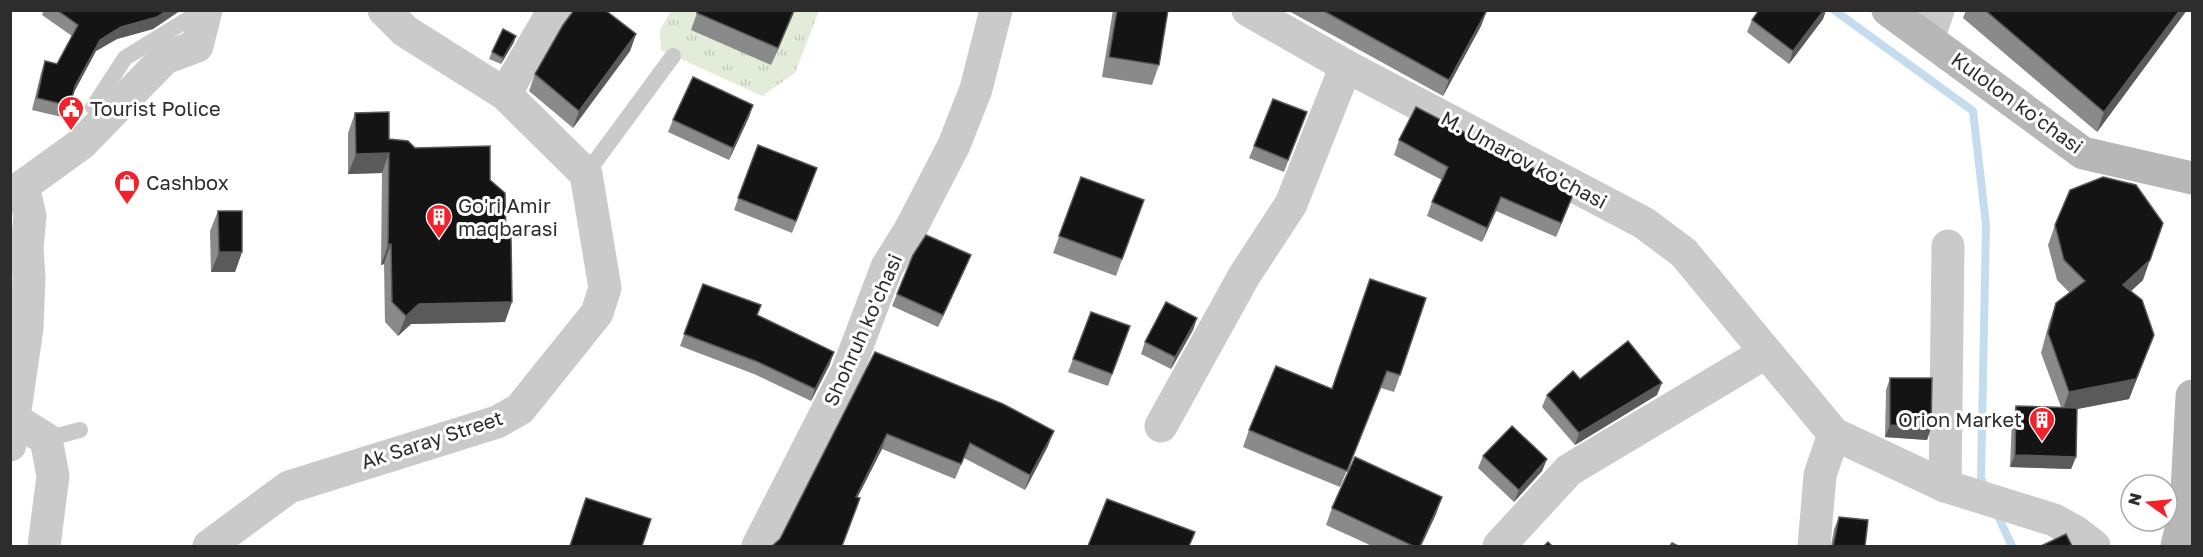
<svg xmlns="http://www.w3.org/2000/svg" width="2203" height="557" font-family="'Golos Text',sans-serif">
  <defs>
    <pattern id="park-tufts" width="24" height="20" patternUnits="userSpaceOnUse" patternTransform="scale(1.5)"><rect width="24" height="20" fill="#e3ecd9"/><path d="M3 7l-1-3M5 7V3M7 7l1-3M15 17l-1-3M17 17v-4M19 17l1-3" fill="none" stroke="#c3cbbb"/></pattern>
  </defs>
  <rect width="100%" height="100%" fill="#fff"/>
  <path fill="url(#park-tufts)" d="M671,11H819L795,73L762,96L661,50L660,30Z"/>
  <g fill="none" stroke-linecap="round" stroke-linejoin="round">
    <g stroke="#c4dcee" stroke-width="8">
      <path d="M1834,10L1973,111L1986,225L1981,478L1986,489"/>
      <path d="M1996,512L2012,546"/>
    </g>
    <g stroke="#cacaca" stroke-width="16">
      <path d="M93,107L125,58L203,10"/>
      <path d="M586,174L673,56"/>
      <path d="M46,439L80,430"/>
    </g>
    <g stroke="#cacaca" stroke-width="33">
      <path d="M1248,10L1346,66L1644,223L1684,253L1834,434L1945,486L2054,520L2076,532L2094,546"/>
      <path d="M1928,39L1938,10"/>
      <path d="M505,94L554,10"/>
      <path d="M23,186L81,144L165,58L197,46L206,10"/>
      <path d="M14,419L46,439L53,476L44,546"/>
      <path d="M1161,426L1244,276L1291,204L1346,66"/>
      <path d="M10,445L27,328L29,278L27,248L30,216L23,186"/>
      <path d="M1945,486L1948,246"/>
      <path d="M209,546L289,487L497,422L520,409L597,313L605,288L586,174L505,94L405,31L384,10"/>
      <path d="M758,546L847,372L887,267L910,230L954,145L976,89L996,10"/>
      <path d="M1499,546L1569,470L1765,353"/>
      <path d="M1814,546L1820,475L1834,434"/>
    </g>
    <g stroke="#b7b7b7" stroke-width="33">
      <path d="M1888,10L2083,153L2192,178"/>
      <path d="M2177,546L2186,509L2192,396"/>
    </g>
  </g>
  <g fill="#8a8a8a">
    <path d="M44,10H181L153,29L117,39L96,51L73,93L70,106L66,118L32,110L41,73L45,61L57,64L72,36L42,15Z"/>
    <path d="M698,10H795L771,65L691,30Z"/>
    <path d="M1113,10H1168L1159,65L1152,85L1102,77Z"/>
    <path d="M1287,10H1487L1481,26L1443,96Z"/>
    <path d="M1759,10H1826L1823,19L1789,64L1747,32L1752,20Z"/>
    <path d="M1966,10H2187L2097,132L1963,18Z"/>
    <path d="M636,34L630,51L573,128L529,91L535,74Z"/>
    <path d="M514,42L501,64L489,59L492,52Z"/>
    <path d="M753,105L749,117L729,160L668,132L673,120Z"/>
    <path d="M355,113L389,139L415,148L490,180L505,322L411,324L398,336L385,322L384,264L381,265L382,173L348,174V133Z"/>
    <path d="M1302,125L1284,172L1249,158L1254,146Z"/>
    <path d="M1399,140L1575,190L1556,237L1496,211L1482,242L1427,216L1432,202L1442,180L1394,155Z"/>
    <path d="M758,145L813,180L792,233L734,210Z"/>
    <path d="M1081,177L1144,200L1116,276L1053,253Z"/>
    <path d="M218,211L242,252L235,272H211L210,231Z"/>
    <path d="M2055,225L2143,280L2131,291L2154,335L2129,399L2077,409L2076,457L2071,469L2010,467L2012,418L2016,406L2061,407L2041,353L2049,323L2056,303L2070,293L2057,280L2048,245Z"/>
    <path d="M966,267L938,327L892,306L897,294Z"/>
    <path d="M703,284L757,315L830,364L811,401L754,374L680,346Z"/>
    <path d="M1364,296L1400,375L1394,392L1381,388L1340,487L1243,447L1249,430L1332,389Z"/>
    <path d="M1091,312L1130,326L1108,386L1068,372Z"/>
    <path d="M1197,318L1193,330L1171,369L1141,354L1145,342Z"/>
    <path d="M875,352L1048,446L1025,490L964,458L955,479L882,449L857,498L780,539Z"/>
    <path d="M1890,378L1931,428L1927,440L1885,437L1886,390Z"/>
    <path d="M1547,395H1657L1575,445L1542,407Z"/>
    <path d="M1483,456L1547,459L1542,471L1514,502L1478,468Z"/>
    <path d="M1442,497L1436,514L1421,546H1372L1326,525L1332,508Z"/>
    <path d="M1839,517L1865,546H1831L1834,529Z"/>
  </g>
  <g fill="#5a5a5a">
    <path d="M167,10H181L153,29L117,39L96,51L71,98L75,86L100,40L121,27Z"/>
    <path d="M794,10H795L771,65L778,48Z"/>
    <path d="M1487,10L1481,26L1443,96L1449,80Z"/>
    <path d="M1824,10H1826L1823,19L1789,64L1793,51Z"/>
    <path d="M2180,10H2187L2097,132L2104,112Z"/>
    <path d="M636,34L630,51L573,128L579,111Z"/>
    <path d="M516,36L514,42L501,64L503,58Z"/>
    <path d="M753,105L749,117L729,160L733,148Z"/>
    <path d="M389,153L382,173L348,174L356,154Z"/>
    <path d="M1575,190L1569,205L1556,237L1561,223Z"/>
    <path d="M1501,197L1496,211L1482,242L1487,228Z"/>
    <path d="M391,244L384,264L381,265L388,245Z"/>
    <path d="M219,252H242L235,272H211Z"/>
    <path d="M971,255L966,267L938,327L943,315Z"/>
    <path d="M2150,260L2143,280L2116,305L2123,285Z"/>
    <path d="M512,302L505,322L411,324L398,336L406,316L419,304Z"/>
    <path d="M1197,318L1193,330L1171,369L1175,357Z"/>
    <path d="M2154,335L2129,399L2062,412L2069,392Z"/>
    <path d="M834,352L830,364L811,401L815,389Z"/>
    <path d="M1662,383L1657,395L1575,445L1579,433Z"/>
    <path d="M1890,425L1931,428L1927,440L1885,437Z"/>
    <path d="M1054,431L1048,446L1025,490L1030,475Z"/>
    <path d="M887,434L882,449L850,512L856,497Z"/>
    <path d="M2015,455L2076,457L2071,469L2010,467Z"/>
    <path d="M1547,459L1542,471L1514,502L1519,490Z"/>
    <path d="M1442,497L1436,514L1421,546H1420Z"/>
  </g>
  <g fill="#141414" stroke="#5a5a5a" stroke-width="1.5">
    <path d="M57,10H167L157,17L121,27L100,40L75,86L70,106L37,98L45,61L57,64L78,25Z"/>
    <path d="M574,10H605L636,34L579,111L535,74L563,25Z"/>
    <path d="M698,10H794L778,48L697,13Z"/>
    <path d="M1117,10H1168L1159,65L1109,57Z"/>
    <path d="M1322,10H1487L1449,80Z"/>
    <path d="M1759,10H1824L1793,51L1752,20Z"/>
    <path d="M1985,10H2180L2104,112Z"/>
    <path d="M503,29L516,36L503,58L492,52Z"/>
    <path d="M693,77L753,105L733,148L673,120Z"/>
    <path d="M1273,99L1307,112L1288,160L1254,146Z"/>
    <path d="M1416,107L1575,190L1561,223L1501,197L1487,228L1432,202L1448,167L1399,140Z"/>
    <path d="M389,112V139L408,141L415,148L490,146V180L505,193L506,239L511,238L512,302L419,304L406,316L392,302L391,244L388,245L389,153L356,154L355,113Z"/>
    <path d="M758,145L817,168L796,221L738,198Z"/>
    <path d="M1081,177L1144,200L1122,259L1059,236Z"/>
    <path d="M2103,177L2136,185L2163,223L2150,260L2123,285L2142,300L2154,335L2136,379L2069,392L2048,333L2056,303L2085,281L2064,260L2055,225L2070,190Z"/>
    <path d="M218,211H242V252H219Z"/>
    <path d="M926,235L971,255L943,315L897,294L913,255Z"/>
    <path d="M1370,279L1426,298L1400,375L1387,371L1347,471L1249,430L1276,366L1332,389Z"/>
    <path d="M703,284L761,305L757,315L834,352L815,389L758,362L684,334Z"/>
    <path d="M1166,302L1197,318L1175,357L1145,342Z"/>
    <path d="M1091,312L1130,326L1112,374L1073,359Z"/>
    <path d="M1628,341L1662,383L1579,433L1547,395L1573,371L1580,379Z"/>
    <path d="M875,352L1003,404L1054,431L1030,475L970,443L961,464L887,434L856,497L860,498L842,546H772L780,539Z"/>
    <path d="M1890,378H1932L1931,428L1890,425Z"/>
    <path d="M2016,406L2077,408L2076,457L2015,455Z"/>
    <path d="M1512,426L1547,459L1519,490L1483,456Z"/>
    <path d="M1355,457L1442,497L1420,546H1413L1332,508Z"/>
    <path d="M586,498L651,519L642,546H570Z"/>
    <path d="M1107,499L1195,532L1189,546H1088Z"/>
    <path d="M1839,517L1868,520L1865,546H1833Z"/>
    <path d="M2066,534L2072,546H2041Z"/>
    <path d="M1548,542L1552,546H1544Z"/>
    <path d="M1672,543L1678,546H1670Z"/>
  </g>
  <defs>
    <symbol id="civic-pin" viewBox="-11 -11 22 30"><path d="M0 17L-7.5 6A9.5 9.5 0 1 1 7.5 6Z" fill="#f32129" stroke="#fff"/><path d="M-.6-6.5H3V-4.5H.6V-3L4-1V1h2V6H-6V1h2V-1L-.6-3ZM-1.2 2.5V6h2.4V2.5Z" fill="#fff"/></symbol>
    <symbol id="shop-pin" viewBox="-11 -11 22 30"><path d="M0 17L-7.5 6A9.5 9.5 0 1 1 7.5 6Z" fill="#f32129" stroke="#fff"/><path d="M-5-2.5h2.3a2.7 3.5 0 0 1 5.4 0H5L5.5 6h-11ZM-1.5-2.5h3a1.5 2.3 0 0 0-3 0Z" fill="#fff"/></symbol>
    <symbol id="building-pin" viewBox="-11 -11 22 30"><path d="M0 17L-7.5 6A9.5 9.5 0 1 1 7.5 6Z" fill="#f32129" stroke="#fff"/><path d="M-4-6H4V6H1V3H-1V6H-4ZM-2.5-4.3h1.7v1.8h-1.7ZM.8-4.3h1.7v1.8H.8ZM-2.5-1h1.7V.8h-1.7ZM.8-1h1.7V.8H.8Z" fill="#fff"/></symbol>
  </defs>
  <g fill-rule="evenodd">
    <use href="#civic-pin" x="56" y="94" width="30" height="40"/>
    <use href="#shop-pin" x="112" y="168" width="30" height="40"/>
    <use href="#building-pin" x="424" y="202" width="30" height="40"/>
    <use href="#building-pin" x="2027" y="405" width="30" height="40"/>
  </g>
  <g text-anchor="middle" stroke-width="6" stroke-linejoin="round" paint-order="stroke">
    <g font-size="20" fill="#2d2d2d" stroke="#fff">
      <text transform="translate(2017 103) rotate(36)" y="7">Kulolon ko'chasi</text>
      <text transform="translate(1524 160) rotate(28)" y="7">M. Umarov ko'chasi</text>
      <text transform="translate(863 330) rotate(-66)" y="7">Shohruh ko'chasi</text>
      <text transform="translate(432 440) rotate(-18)" y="7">Ak Saray Street</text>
    </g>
    <g font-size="20" fill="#2d2d2d" stroke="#fff" text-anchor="start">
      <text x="90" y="116">Tourist Police</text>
      <text x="146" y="190">Cashbox</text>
      <text x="458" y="213">Go'ri Amir<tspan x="458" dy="23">maqbarasi</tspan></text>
      <text x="2022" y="427" text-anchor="end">Orion Market</text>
    </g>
  </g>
  <rect width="2203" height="557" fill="none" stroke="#2d2d2d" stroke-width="24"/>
  <g transform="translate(2149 503) rotate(285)"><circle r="28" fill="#ffffff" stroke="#ababab" stroke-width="1.5"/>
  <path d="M0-4.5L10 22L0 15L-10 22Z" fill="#f32129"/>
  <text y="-9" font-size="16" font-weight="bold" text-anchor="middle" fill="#2d2d2d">N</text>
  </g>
</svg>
